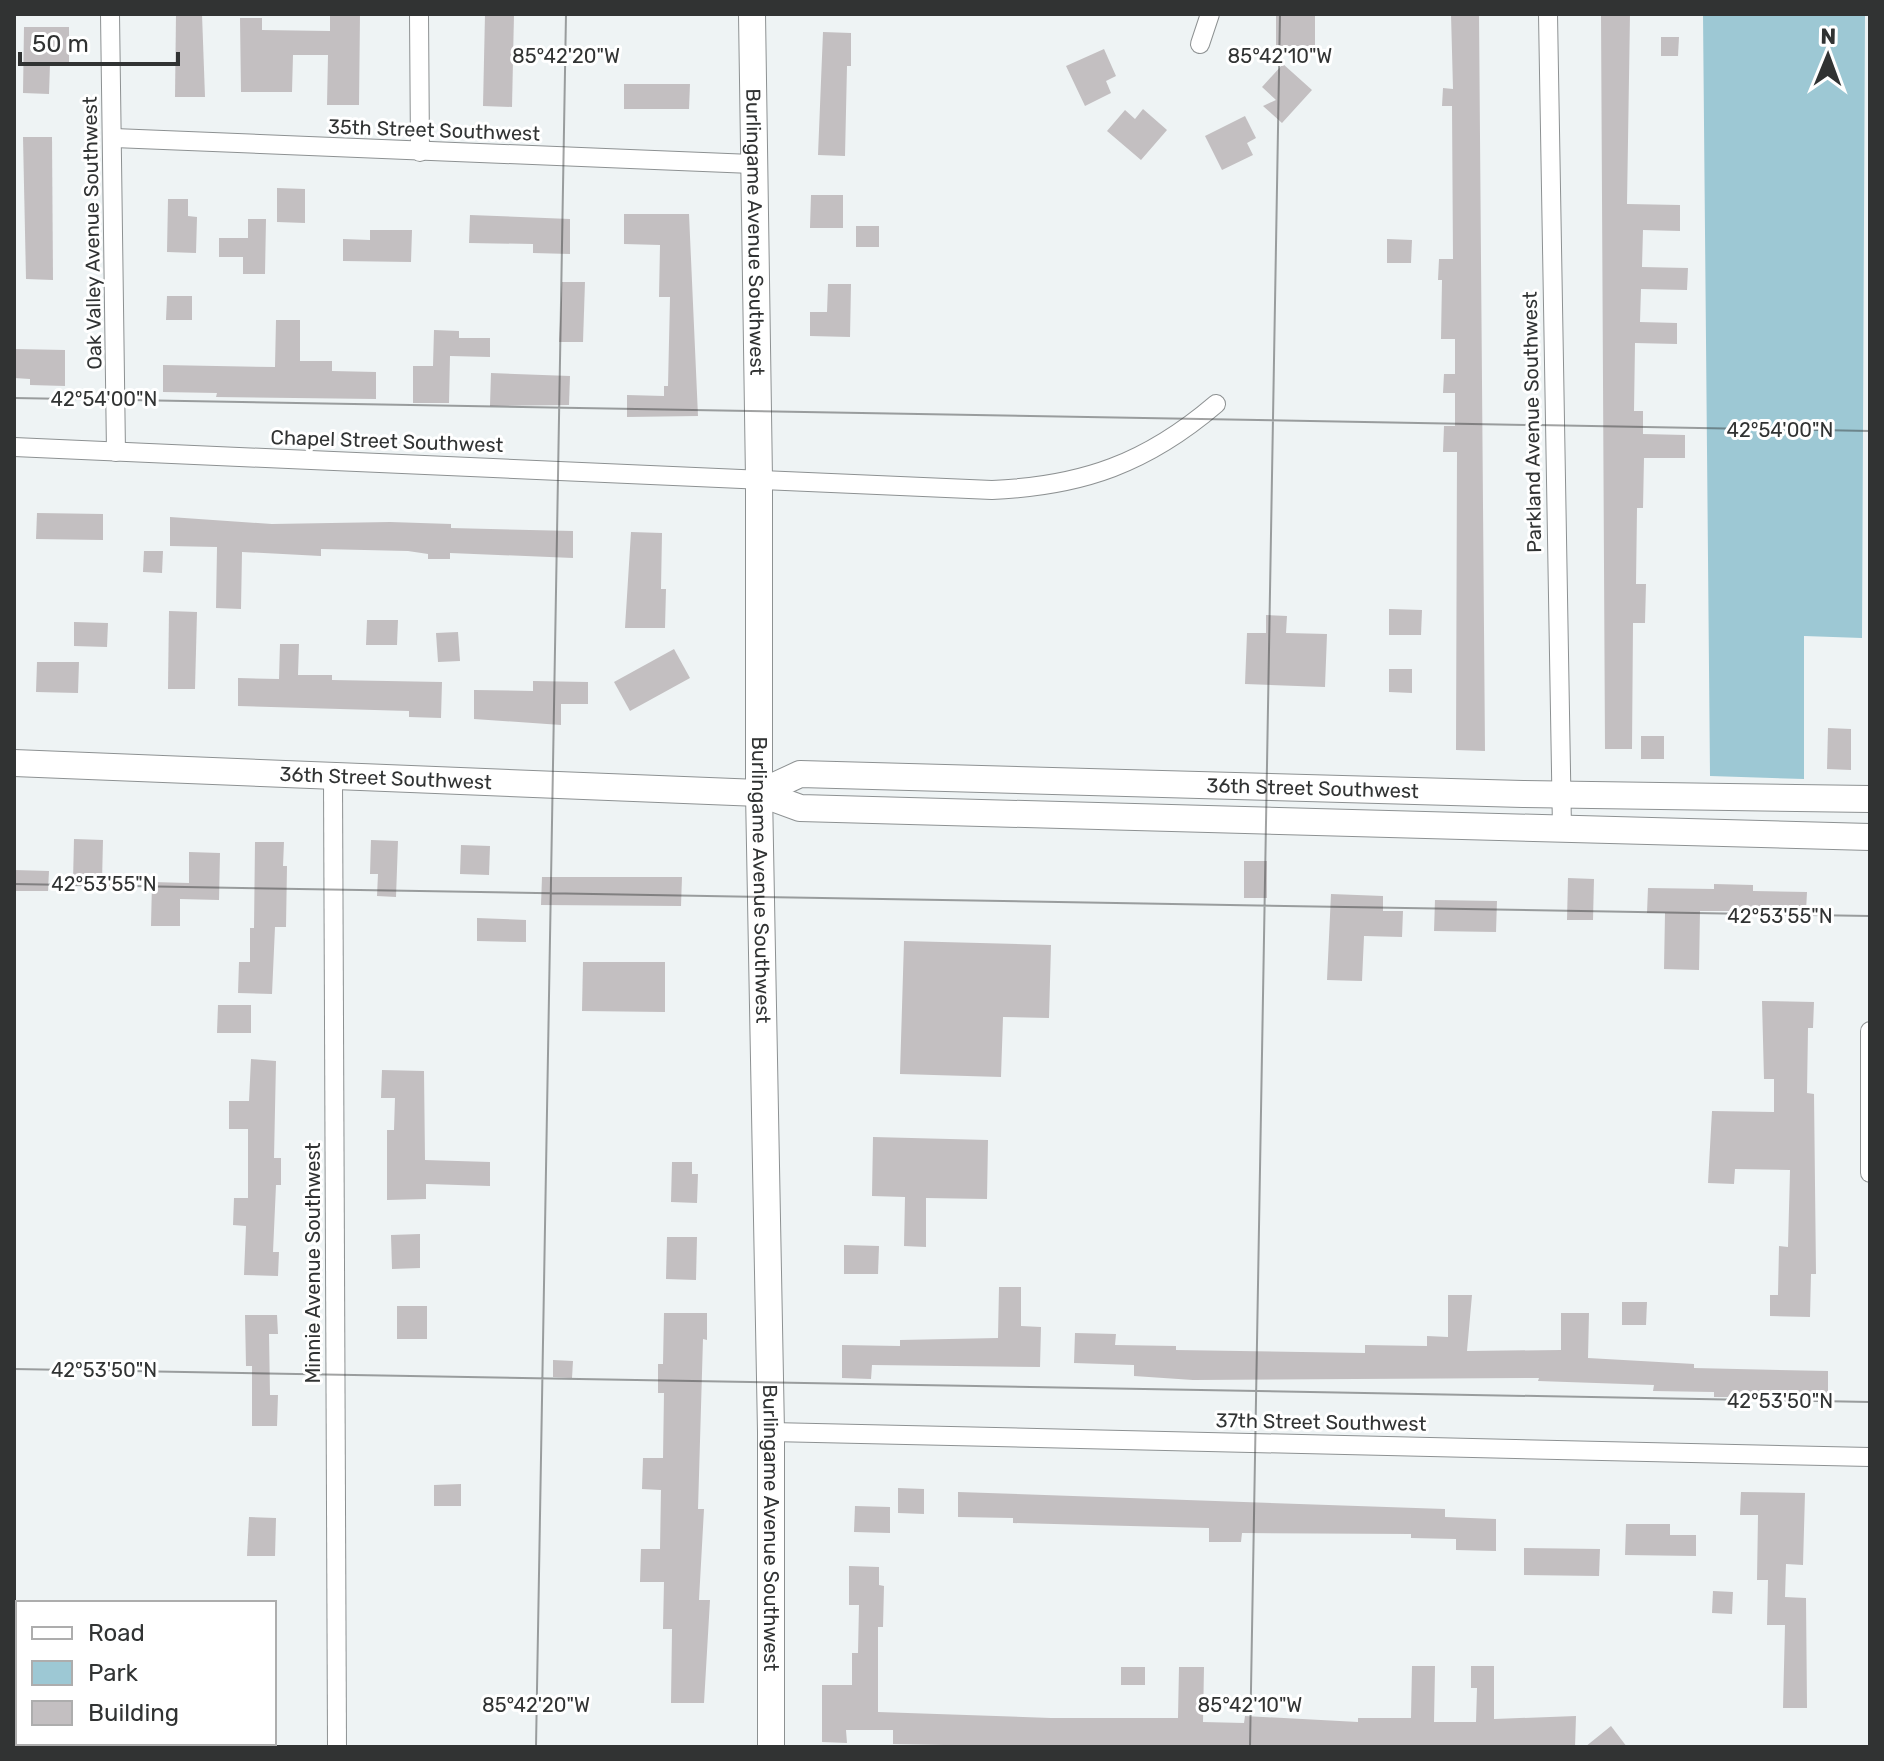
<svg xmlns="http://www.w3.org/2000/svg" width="1884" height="1761" font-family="Rubik,sans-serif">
  <rect width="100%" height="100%" fill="#eef3f4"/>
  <path fill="#9dc8d4" d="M1703,14H1865L1862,638L1804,636V779L1710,776Z"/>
  <g fill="#c3bfc1">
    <path d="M176,14H202L205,97H175Z"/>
    <path d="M330,14H360L359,105H327L328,55H293L292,92H241L240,18H262V30L330,31Z"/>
    <path d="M485,14H514L512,107L483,106Z"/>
    <path d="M1315,14V46H1276V16Z"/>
    <path d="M1451,14H1479L1485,751L1456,750L1457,452H1443L1444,426H1455V393H1443L1444,374H1455V339H1441L1442,280H1438L1439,259H1453L1452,106H1442L1443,88L1453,89Z"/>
    <path d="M1601,14H1630L1627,204L1680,205V231L1643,230L1642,267L1688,268L1687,290L1641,289L1640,322L1677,323V344L1635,343L1634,411H1643V434L1685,435V458H1644L1643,508H1637L1636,584H1646L1645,623H1633L1632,749H1605Z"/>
    <path d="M24,27H69V64H50L49,94L23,93Z"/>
    <path d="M823,32L851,33V66H847L845,156L818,155Z"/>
    <path d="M1661,37H1679L1678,56H1661Z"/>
    <path d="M1104,49L1116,76L1106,81L1111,93L1085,106L1066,66Z"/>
    <path d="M1283,64L1312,90L1282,123L1263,106L1276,100L1262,87Z"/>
    <path d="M624,84H690L689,109H624Z"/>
    <path d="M1143,109L1167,130L1141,160L1107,131L1125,110L1135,119Z"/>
    <path d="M1245,116L1256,138L1247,143L1253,155L1222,170L1205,136Z"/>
    <path d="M23,137H52L53,280L26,279Z"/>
    <path d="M277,188L305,189V223L277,222Z"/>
    <path d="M811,195H843V228H810Z"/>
    <path d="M168,199H188V216L197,217L196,253L167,252Z"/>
    <path d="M624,214H689L698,416L627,417V395L664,396V386H668L670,297H659L660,245L624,244Z"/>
    <path d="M470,215L570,219V254L533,253V244L469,243Z"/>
    <path d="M248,219H266L265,274H243V257H219V238H248Z"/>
    <rect x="856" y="226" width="23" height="21"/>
    <path d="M370,230H412L411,262L343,261V239L370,240Z"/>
    <path d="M1387,239L1412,240L1411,263H1387Z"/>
    <path d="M562,282H585L583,342H559Z"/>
    <path d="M828,284H851L850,337L810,336V312H827Z"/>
    <path d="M167,296H192V320H166Z"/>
    <path d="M276,320H300V361H332V371L376,372V399L216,397L217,393L163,392V365L275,367Z"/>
    <path d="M434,330L459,331V338H490V357L450,356L449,403H413V366H433Z"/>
    <path d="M14,349L65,350V386L30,385V379L14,378Z"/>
    <path d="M491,373L570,376L569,405L490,406Z"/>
    <path d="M37,513L103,514V540L36,539Z"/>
    <path d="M170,517L272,524L390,522L451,524V528L573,531V558L450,553V559H428V554L408,551L321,549V556L242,552L241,609L216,608L217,547L170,546Z"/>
    <path d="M631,532L662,533L661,589H666L665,628H625Z"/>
    <path d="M144,551H163L162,573L143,572Z"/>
    <path d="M1389,609L1422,610L1421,635H1389Z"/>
    <path d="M169,611L197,612L195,689H168Z"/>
    <path d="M1266,615L1287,616L1286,633L1327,634L1325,687L1245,684L1247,633H1266Z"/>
    <path d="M367,620H398L397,645H366Z"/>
    <path d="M74,622L108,623L107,647L74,646Z"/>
    <path d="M458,632L460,661L438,662L436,633Z"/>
    <path d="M280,644H299L298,675H332V680L442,682L441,718L409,717V711L238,706V678L279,679Z"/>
    <path d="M674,649L690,678L630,711L614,682Z"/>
    <path d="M37,662H79L78,693L36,692Z"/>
    <path d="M1389,669H1412V693L1389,692Z"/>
    <path d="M533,681L588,682V704H561V725L474,719V690L533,691Z"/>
    <path d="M1828,728L1851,729V770L1827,769Z"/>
    <rect x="1641" y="736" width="23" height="23"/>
    <path d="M74,839L103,840L102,882L73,881Z"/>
    <path d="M371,840L398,841L396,897L377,896L378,874H370Z"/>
    <path d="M255,842H284L283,866H287L286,927H275L272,994L238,993L239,962H250V928H254Z"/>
    <path d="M461,845L490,846L489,875L460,874Z"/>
    <path d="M189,852L220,853L219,900L180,899V926H151L152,882L189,883Z"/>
    <rect x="1244" y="861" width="23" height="37"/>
    <path d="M14,870L49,871L48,891H14Z"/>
    <path d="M542,877H682L681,906L541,905Z"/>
    <path d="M1568,878L1594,879L1593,920H1567Z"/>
    <path d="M1714,884L1753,885V891L1807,892L1806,911H1700L1699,970L1664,969L1665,913H1647L1648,888L1714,889Z"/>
    <path d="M1331,894L1383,896V911H1403L1402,937L1364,936L1362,981L1327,980Z"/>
    <path d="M1435,900L1497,901L1496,932L1434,931Z"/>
    <path d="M477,918L526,920V942L477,941Z"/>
    <path d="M904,941L1051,945L1049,1018L1003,1017L1001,1077L900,1074Z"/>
    <path d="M583,962H665V1012L582,1011Z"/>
    <path d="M1762,1001L1814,1002L1813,1028H1808L1807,1093L1814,1094L1816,1274H1811L1810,1317L1770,1316V1295H1778L1779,1246L1788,1247L1790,1170L1735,1169L1734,1184L1708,1183L1712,1111L1774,1112V1079H1764Z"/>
    <path d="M218,1005H251V1033H217Z"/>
    <path d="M251,1059L276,1061L274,1158H281V1185H276L273,1252H279L278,1276L244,1275L246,1226L233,1225L234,1198H248V1129H229V1101H249Z"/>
    <path d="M382,1070L424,1071L425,1160L490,1162V1186L426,1184V1199L387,1200V1130H394L395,1098H381Z"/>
    <path d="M873,1137L988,1140L987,1199L926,1198V1247L904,1246L905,1197L872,1196Z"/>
    <path d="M672,1162H692V1174H698L697,1203L671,1202Z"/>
    <path d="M420,1234V1268L392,1269L391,1235Z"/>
    <path d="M667,1237H697L696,1280L666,1279Z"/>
    <path d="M844,1245L879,1246L878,1274H844Z"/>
    <path d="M999,1287H1021V1326L1041,1327L1040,1367L872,1365L871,1379L842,1378V1345L900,1346V1340L998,1338Z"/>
    <path d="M1448,1295H1472L1467,1351L1561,1350V1313H1589L1588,1358L1694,1364V1368L1828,1371V1398L1714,1397V1392L1653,1391L1654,1385L1538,1381L1539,1378L1193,1380L1134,1376V1365L1074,1363L1075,1333L1116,1334L1115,1345L1176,1346V1350L1365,1353V1345L1427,1346V1336L1448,1337Z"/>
    <path d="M1622,1302H1647L1646,1325H1622Z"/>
    <rect x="397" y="1306" width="30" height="33"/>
    <path d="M664,1313H707V1340L703,1339L698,1509H704L699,1600H710L704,1703H671L672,1629H663L664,1582H640L641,1549H660L661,1490L642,1489L643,1458H663L664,1393H658V1364H663Z"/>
    <path d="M245,1315H277L278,1334H269L270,1395H278L277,1426H252V1366H246Z"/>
    <path d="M553,1360L573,1361L572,1378L553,1377Z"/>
    <path d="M461,1484V1506H434V1485Z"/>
    <path d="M898,1488L924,1489V1514L898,1513Z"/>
    <path d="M958,1492L1445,1509V1517L1496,1519V1551L1456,1550V1539L1411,1538V1534L1242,1533L1241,1542H1209V1528L1013,1523V1518L958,1517Z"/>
    <path d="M1741,1492L1805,1493L1803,1565L1786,1564L1785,1597L1806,1598L1807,1708H1783L1785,1625H1767L1768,1580H1757L1758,1515H1740Z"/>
    <path d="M855,1506L890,1507V1533L854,1532Z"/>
    <path d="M249,1517L276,1518L275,1556H247Z"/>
    <path d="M1626,1524H1670V1535H1696V1556L1625,1555Z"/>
    <path d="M1524,1548L1600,1549L1599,1576L1524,1575Z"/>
    <path d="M849,1566L879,1567V1585L884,1586L883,1627H878V1712L1051,1718H1178L1179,1667H1204L1203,1722L1244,1723L1245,1716L1358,1722V1718H1411L1412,1666H1435L1434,1722H1476L1477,1688H1471V1666H1494V1719L1576,1716L1575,1747L994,1746L893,1744V1730H846L847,1743L822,1742V1685H852V1653H858L859,1605H849Z"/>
    <path d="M1713,1591L1733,1592L1732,1614L1712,1613Z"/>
    <rect x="1121" y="1667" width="24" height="18"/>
    <path d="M1611,1726L1627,1747H1585Z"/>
  </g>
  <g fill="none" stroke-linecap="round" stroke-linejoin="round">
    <defs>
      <g id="street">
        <path d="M110,14L116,452"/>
        <path d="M419,14L420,152"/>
        <path d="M1548,14L1562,829"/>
        <path d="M1200,44L1210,14"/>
        <path d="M114,138L752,164"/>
        <path d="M14,447L992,490C1083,486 1147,463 1216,404"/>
        <path d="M333,779L337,1747"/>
        <path d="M1870,1031V1173"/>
        <path d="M771,1432L1870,1457"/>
      </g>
      <g id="secondary">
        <path id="s1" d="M752,14L759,479V793L771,1432V1747"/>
        <path id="s2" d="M14,763L759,793L800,808L1870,837"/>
        <path id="s3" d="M759,793L800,774L1523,794L1870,799"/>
      </g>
    </defs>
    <use href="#street" stroke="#8d9192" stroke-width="20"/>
    <use href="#secondary" stroke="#8d9192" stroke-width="28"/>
    <use href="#street" stroke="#fff" stroke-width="18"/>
    <use href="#secondary" stroke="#fff" stroke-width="26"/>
  </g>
  <path fill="none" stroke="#313333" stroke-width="2" stroke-opacity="0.45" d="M14,398L1870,431M14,884L1870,916M14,1369L1870,1402M536,1747L566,14M1250,1747L1280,14"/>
  <g text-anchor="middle" stroke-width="6" stroke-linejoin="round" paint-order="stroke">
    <g font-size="20" fill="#313333" stroke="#fff">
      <text transform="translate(434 130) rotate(2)" y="7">35th Street Southwest</text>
      <text transform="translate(92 233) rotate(-91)" y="7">Oak Valley Avenue Southwest</text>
      <text dy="7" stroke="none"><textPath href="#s1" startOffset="218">Burlingame Avenue Southwest</textPath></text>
      <text transform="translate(1532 422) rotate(-91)" y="7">Parkland Avenue Southwest</text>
      <text transform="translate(387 441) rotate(2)" y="7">Chapel Street Southwest</text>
      <text dy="7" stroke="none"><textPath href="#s2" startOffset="372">36th Street Southwest</textPath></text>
      <text dy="7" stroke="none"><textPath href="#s3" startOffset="558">36th Street Southwest</textPath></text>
      <text dy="7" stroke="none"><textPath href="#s1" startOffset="866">Burlingame Avenue Southwest</textPath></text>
      <text transform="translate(313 1263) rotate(-90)" y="7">Minnie Avenue Southwest</text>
      <text transform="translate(1321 1422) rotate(1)" y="7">37th Street Southwest</text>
      <text dy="7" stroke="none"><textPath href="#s1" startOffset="1514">Burlingame Avenue Southwest</textPath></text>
    </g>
  </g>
  <g font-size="20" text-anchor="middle" fill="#313333" stroke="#fff" stroke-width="6" stroke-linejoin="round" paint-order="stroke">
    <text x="566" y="63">85°42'20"W</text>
    <text x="1280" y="63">85°42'10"W</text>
    <text x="104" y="406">42°54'00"N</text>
    <text x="1780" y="437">42°54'00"N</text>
    <text x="104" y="891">42°53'55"N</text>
    <text x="1780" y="923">42°53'55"N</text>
    <text x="104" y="1377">42°53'50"N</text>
    <text x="1780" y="1408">42°53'50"N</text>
    <text x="536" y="1712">85°42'20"W</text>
    <text x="1250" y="1712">85°42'10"W</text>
  </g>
  <rect width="1884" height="1761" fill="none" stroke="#313333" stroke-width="32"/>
  <rect x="16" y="1601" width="260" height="144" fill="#ffffff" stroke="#adadad" stroke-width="2"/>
  <rect x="32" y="1627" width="40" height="12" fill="#ffffff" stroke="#adadad" stroke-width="2"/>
  <text x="88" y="1641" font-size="24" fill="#313333">Road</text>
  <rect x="32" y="1661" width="40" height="24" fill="#9dc8d4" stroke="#adadad" stroke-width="2"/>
  <text x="88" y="1681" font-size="24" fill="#313333">Park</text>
  <rect x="32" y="1701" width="40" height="24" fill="#c3bfc1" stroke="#adadad" stroke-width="2"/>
  <text x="88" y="1721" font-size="24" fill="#313333">Building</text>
  <g transform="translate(1828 56) rotate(1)" stroke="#ffffff" stroke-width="6" paint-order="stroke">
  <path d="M0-6L14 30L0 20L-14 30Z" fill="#313333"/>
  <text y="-12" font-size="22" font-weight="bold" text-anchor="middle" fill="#313333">N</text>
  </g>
  <path d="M20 52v12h158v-12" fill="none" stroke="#313333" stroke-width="4"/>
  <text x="32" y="52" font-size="24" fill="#313333" stroke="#ffffff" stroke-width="6" paint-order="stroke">50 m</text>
</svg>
